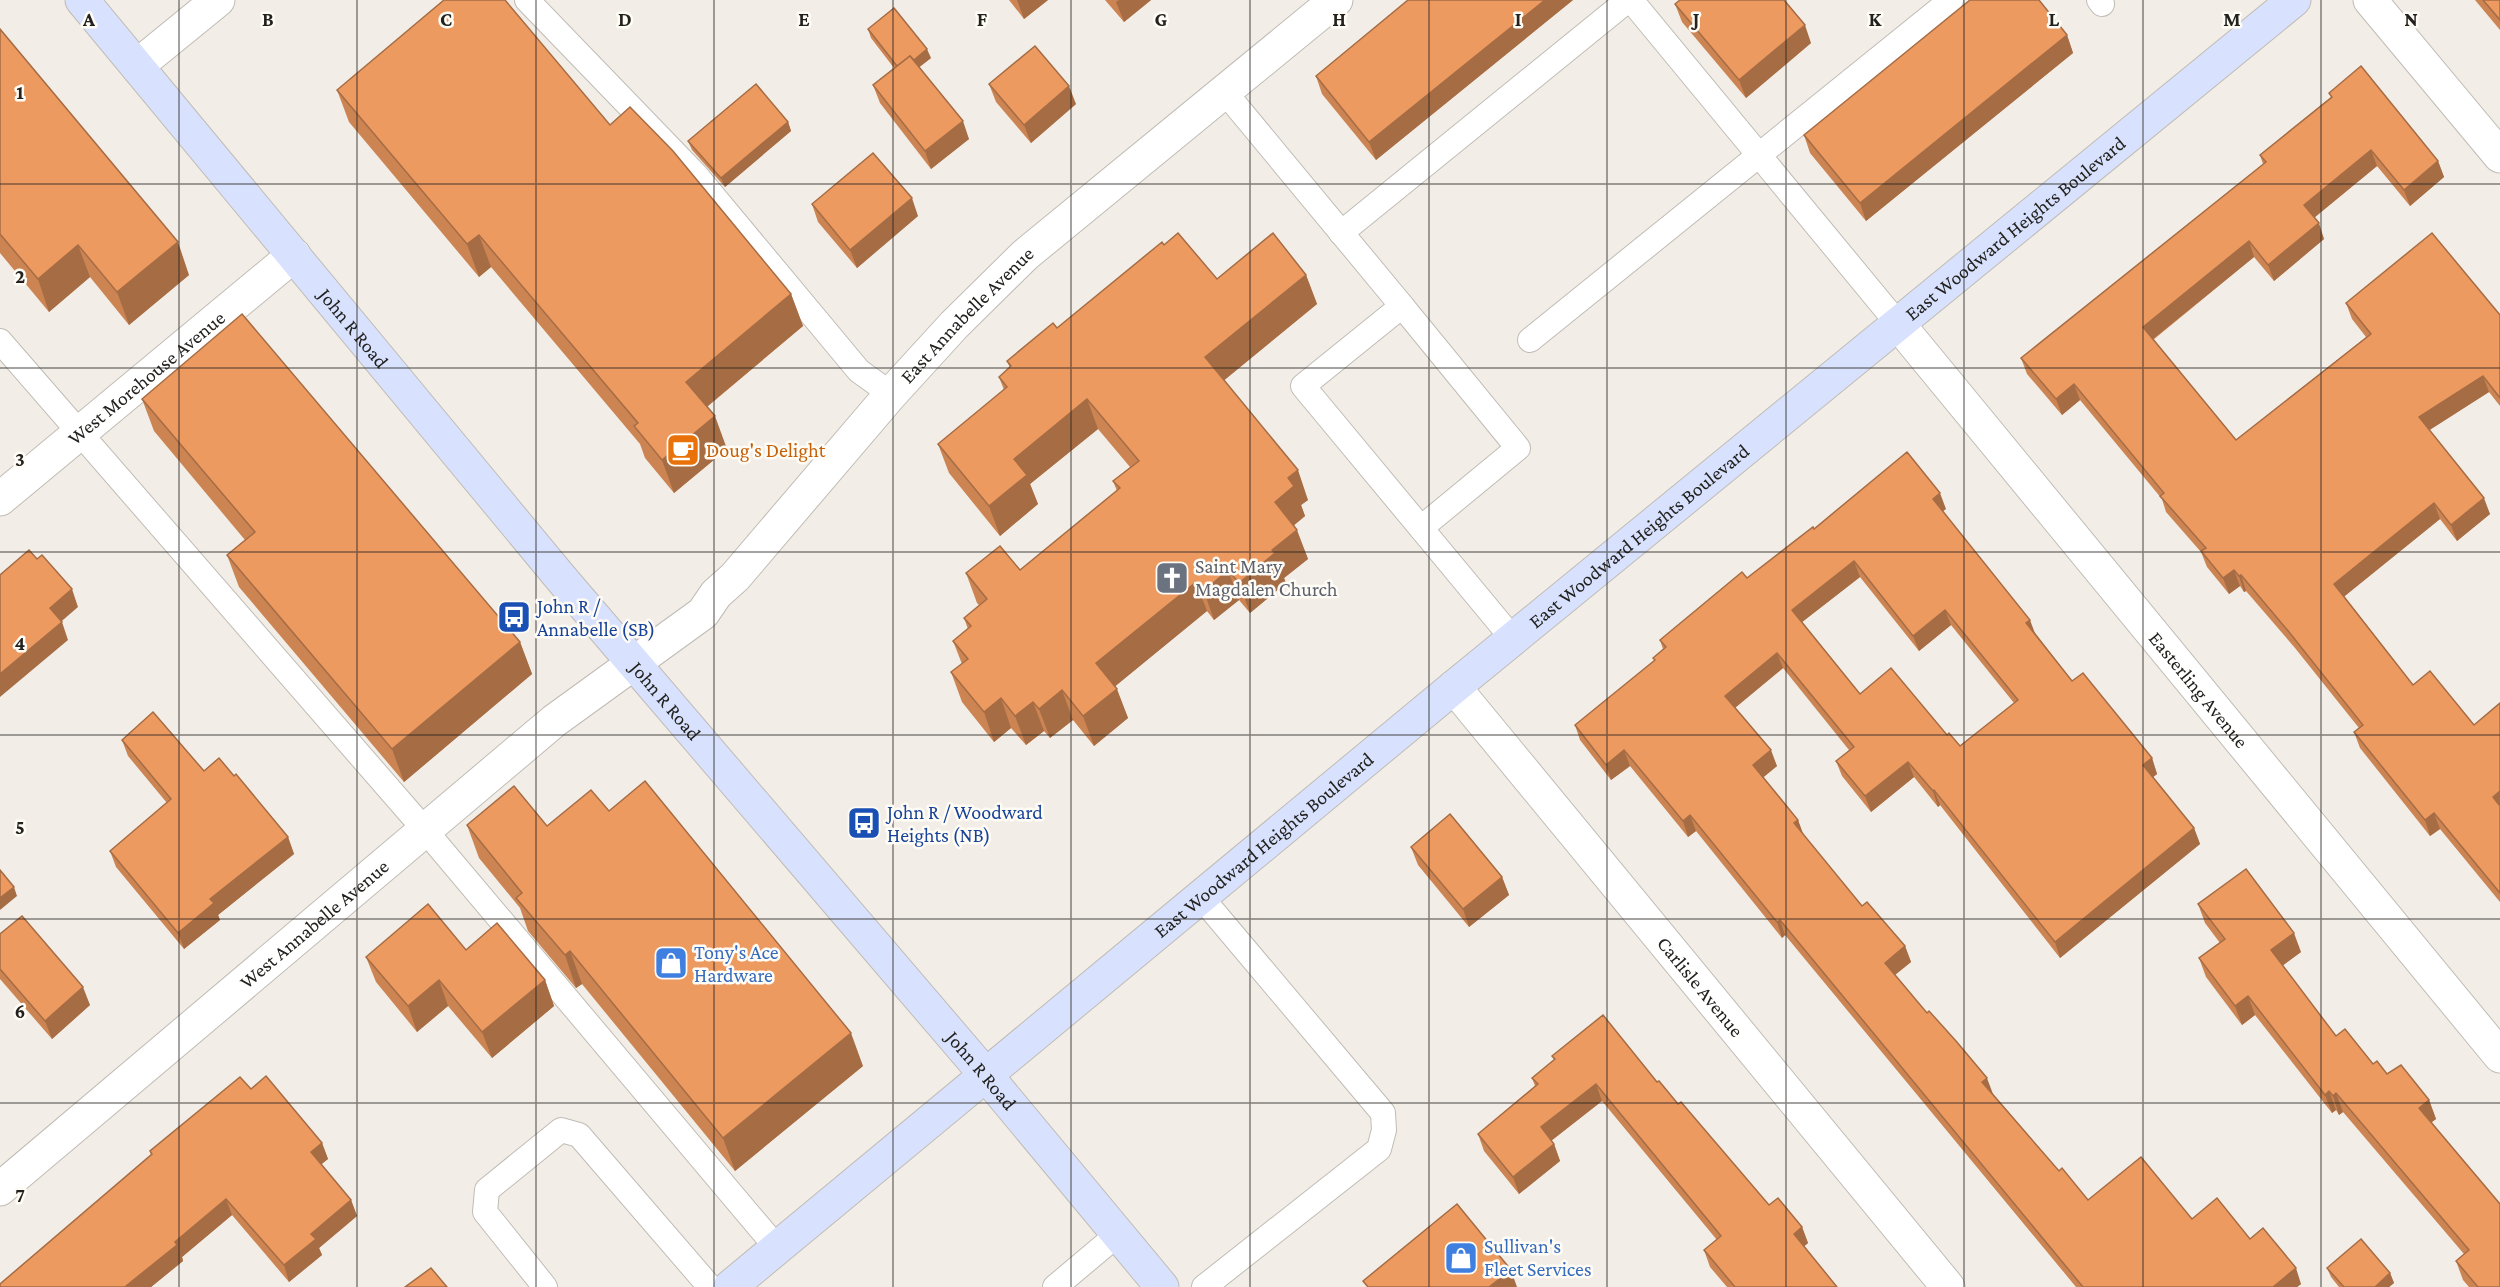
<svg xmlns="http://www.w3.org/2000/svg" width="2500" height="1287" font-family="'Crimson Pro',serif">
  <rect width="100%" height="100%" fill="#f2eee7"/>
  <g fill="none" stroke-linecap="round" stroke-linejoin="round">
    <defs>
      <g id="lane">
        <path d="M527,0L695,174L859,371L891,394"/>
        <path d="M1631,0L1899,325"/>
        <path d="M2099,0L2102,4"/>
        <path d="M1224,91L1402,306L1303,386L1513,639"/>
        <path d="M1341,233L1628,0"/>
        <path d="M1402,306L1518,448L1421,528"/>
        <path d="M1530,340L1951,0"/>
        <path d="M0,341L424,829L777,1248"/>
        <path d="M1201,897L1383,1113L1384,1130L1379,1149L1204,1287"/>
        <path d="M545,1287L485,1212L487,1190L561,1130L579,1135L710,1287"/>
        <path d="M1055,1287L1118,1234"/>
      </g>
      <g id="street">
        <path d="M2370,0L2500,156"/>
        <path d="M137,66L218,0"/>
        <path id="s1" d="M1899,325L2500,1056"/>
        <path id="s2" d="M0,499L294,255"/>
        <path id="s3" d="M1454,687L1948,1287"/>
        <path id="s4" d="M0,1189L554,721L703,613L716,594L735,577L891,394L954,325L1025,255L1336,0"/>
      </g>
      <g id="secondary">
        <path id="s5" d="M82,0L560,577L985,1074L1162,1287"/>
        <path id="s6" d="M730,1287L1454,687L2294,0"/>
      </g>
    </defs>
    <use href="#lane" stroke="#c0bcb5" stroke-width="26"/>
    <use href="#street" stroke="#c0bcb5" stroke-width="35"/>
    <use href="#secondary" stroke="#c0bcb5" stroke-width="35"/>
    <use href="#lane" stroke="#fff" stroke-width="24"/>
    <use href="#street" stroke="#fff" stroke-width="33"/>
    <use href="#secondary" stroke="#d8e2fe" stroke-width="33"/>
  </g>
  <g fill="#cc8453" fill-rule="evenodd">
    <path d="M1009,0H1048L1024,19Z"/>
    <path d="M1105,0H1151L1124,22Z"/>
    <path d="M1408,0H1573L1376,160L1322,94L1316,76Z"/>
    <path d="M2475,0H2500V30Z"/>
    <path d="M1675,4L1811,43L1746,98L1682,22Z"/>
    <path d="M0,29L189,275L129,325L90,277L49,312L0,253Z"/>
    <path d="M868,29L931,58L919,67L969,139L931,169L880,103L873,85L894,68L871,38Z"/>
    <path d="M2067,35L2073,53L1866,221L1810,153L1804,135Z"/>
    <path d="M989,84L1076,104L1031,143L996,102Z"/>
    <path d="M337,90L610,125L791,294L803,326L707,407L727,449L674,493L645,458L640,444L491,267L479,277L349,122Z"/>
    <path d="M2329,93L2438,161L2444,177L2410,206L2377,166L2314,218L2324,239L2274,281L2254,257L2153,340L2236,440L2366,337L2352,319L2346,303L2500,315V406L2489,392L2429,430L2490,514L2457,541L2440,519L2344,596L2413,685L2474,725L2500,703V902L2440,829L2430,836L2360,748L2354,732L2359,728L2295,648L2246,591L2244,592L2240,586L2229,594L2207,567L2201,552L2166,512L2162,499L2080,400L2062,415L2027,374L2021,358L2263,164L2260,155L2331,97Z"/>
    <path d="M788,122L791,131L725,187L692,150L688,141Z"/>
    <path d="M812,204L918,216L857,268L818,222Z"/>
    <path d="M1164,245L1217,279L1306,275L1317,304L1224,380L1308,500L1301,505L1305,516L1294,525L1308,559L1284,578L1286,583L1250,613L1239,600L1214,620L1207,611L1115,686L1128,718L1094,746L1073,720L1050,738L1044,731L1026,745L1011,728L994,742L962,702L951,672L962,664L953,641L968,629L964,618L979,605L977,603L966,573L1020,570L1117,491L1113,481L1130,467L1098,429L1030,484L1038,504L1000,536L949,473L938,444L1004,390L999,377L1010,368L1007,361L1057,328Z"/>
    <path d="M142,399L520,642L532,674L404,782L239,587L227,555L245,540L154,431Z"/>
    <path d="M1946,509L1942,511L2072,681L2152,758L2157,774L2153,777L2194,828L2200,844L2060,958L1940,805L1938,807L1914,777L1871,812L1842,776L1836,761L1849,750L1783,668L1735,708L1777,766L1763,777L1798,820L1803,835L1862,906L1905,946L1911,962L1895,975L1993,1094L2059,1171L2088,1200L2192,1219L2250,1239L2301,1284L2297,1287H2076L1785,935L1782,938L1696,831L1688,837L1630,766L1611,780L1580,740L1575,725L1655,661L1653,658L1663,649L1660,640L1747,578ZM1860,577L1919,651L1951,625L2014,703L1960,746L1947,735L1860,694L1802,622Z"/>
    <path d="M122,740L204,771L234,776L288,837L294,854L218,915L220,920L184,949L116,867L110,851L167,803L128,756Z"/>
    <path d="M609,811L863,1066L735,1171L582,984L576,988L528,931L520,908L479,858L467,825L547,826Z"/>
    <path d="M1411,847L1502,877L1509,895L1469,927L1418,865Z"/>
    <path d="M2198,904L2301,952L2282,966L2336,1036L2387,1074L2429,1100L2436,1119L2432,1122L2500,1287H2469L2463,1280L2456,1261L2464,1254L2343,1112L2339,1115L2336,1110L2332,1113L2255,1015L2242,1025L2206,977L2199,958L2220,943L2205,923Z"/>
    <path d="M0,934L90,1005L52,1039L0,979Z"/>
    <path d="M466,950L545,980L554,1006L492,1058L448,1006L417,1032L376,982L366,957Z"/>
    <path d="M1552,1056L1657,1082L1678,1104L1769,1205L1802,1227L1808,1243L1804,1246L1837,1287H1727L1710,1267L1704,1250L1717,1240L1602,1101L1551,1141L1554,1144L1560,1161L1519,1194L1484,1151L1478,1134L1535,1086L1532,1078L1554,1060Z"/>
    <path d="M251,1089L322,1143L328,1159L321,1164L351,1200L357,1216L319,1248L322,1255L289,1282L232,1215L182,1257L183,1261L151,1287V1155L150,1151Z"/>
    <path d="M2327,1268L2390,1273L2394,1283L2389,1287H2339L2331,1277Z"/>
  </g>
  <g fill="#a66c44">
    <path d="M1017,0H1048L1024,19Z"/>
    <path d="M1119,0H1151L1124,22L1116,2Z"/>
    <path d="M1545,0H1573L1376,160L1369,142Z"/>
    <path d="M1805,25L1811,43L1746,98L1739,80Z"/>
    <path d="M2067,35L2073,53L1866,221L1860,203Z"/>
    <path d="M927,49L931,58L903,80L900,70Z"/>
    <path d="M1069,86L1076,104L1031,143L1024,125Z"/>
    <path d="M963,121L969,139L931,169L925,151Z"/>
    <path d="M788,122L791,131L725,187L721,178Z"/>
    <path d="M2371,150L2377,166L2310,221L2304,205Z"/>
    <path d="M2438,161L2444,177L2410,206L2404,190Z"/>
    <path d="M912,198L918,216L857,268L850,250Z"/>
    <path d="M2319,223L2324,239L2274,281L2268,265Z"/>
    <path d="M479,235L491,267L479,277L467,244Z"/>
    <path d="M2249,241L2254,257L2148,343L2143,327Z"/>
    <path d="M178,242L189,275L129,325L117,292Z"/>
    <path d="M78,245L90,277L49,312L38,279Z"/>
    <path d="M1306,275L1317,304L1216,387L1205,357Z"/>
    <path d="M791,294L803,326L698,414L686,382Z"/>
    <path d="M2483,376L2489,392L2425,433L2419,417Z"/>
    <path d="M2074,384L2080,400L2062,415L2056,399Z"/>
    <path d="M1087,399L1098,429L1030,484L1038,504L1000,536L989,506L1014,459Z"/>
    <path d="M715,416L727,449L674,493L662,460Z"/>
    <path d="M1298,470L1308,500L1301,505L1305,516L1286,532L1275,502L1288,478Z"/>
    <path d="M1940,493L1946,509L1938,515L1933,499Z"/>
    <path d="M2484,498L2490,514L2457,541L2451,525Z"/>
    <path d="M2434,503L2440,519L2340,600L2334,584Z"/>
    <path d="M1297,530L1308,559L1284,578L1286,583L1250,613L1239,583L1272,550Z"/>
    <path d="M1854,561L1860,577L1797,626L1792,610Z"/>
    <path d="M1228,570L1239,600L1214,620L1204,591Z"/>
    <path d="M2234,570L2240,586L2229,594L2223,578Z"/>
    <path d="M2241,575L2246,591L2244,592L2239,576Z"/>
    <path d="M1196,582L1207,611L1107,693L1096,663Z"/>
    <path d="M72,589L78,607L56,626L50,608Z"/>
    <path d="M1945,610L1951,625L1919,651L1913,636Z"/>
    <path d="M2030,620L2036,636L2026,623Z"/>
    <path d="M62,622L68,640L0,697V674Z"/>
    <path d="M520,642L532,674L404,782L392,749Z"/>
    <path d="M1777,653L1783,668L1731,711L1725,696Z"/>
    <path d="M1117,689L1128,718L1094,746L1083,716Z"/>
    <path d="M1062,690L1073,720L1050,738L1039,709Z"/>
    <path d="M1001,698L1011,728L994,742L984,712Z"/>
    <path d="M1033,702L1044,731L1026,745L1015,716Z"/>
    <path d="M1624,750L1630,766L1611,780L1606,765Z"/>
    <path d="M1771,750L1777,766L1759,781L1753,765Z"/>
    <path d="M2152,758L2157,774L2148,781L2143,765Z"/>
    <path d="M1908,762L1914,777L1871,812L1865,796Z"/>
    <path d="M1934,790L1940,805L1938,807L1933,791Z"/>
    <path d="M2500,791V812L2493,797Z"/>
    <path d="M2434,813L2440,829L2430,836L2425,820Z"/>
    <path d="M1690,815L1696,831L1688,837L1683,821Z"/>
    <path d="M1798,820L1804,836L1794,823Z"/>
    <path d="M2194,828L2200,844L2060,958L2055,942Z"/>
    <path d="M288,837L294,854L218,915L220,920L184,949L178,933L210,899Z"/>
    <path d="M1502,877L1509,895L1469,927L1463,909Z"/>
    <path d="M14,887L17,896L0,910V898Z"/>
    <path d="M1780,920L1785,935L1782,938L1777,922Z"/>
    <path d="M2294,933L2301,952L2278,969L2271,950Z"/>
    <path d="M1905,946L1911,962L1891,978L1885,963Z"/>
    <path d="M570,951L582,984L576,988L565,955Z"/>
    <path d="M439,980L448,1006L417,1032L408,1006Z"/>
    <path d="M545,980L554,1006L492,1058L482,1032Z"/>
    <path d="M83,987L90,1005L52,1039L45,1021Z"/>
    <path d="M2248,996L2255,1015L2242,1025L2235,1006Z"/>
    <path d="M851,1033L863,1066L735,1171L723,1138Z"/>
    <path d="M1987,1078L1993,1094L1988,1098L1982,1082Z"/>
    <path d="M1596,1084L1602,1101L1547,1144L1541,1127Z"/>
    <path d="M2329,1091L2336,1110L2332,1113L2325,1095Z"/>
    <path d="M2336,1093L2343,1112L2339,1115L2333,1096Z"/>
    <path d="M2429,1100L2436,1119L2426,1126L2419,1108Z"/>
    <path d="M322,1143L328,1159L317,1168L311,1152Z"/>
    <path d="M1554,1144L1560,1161L1519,1194L1513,1177Z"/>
    <path d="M226,1199L232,1215L182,1257L183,1261L151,1287H126V1286L175,1242Z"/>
    <path d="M351,1200L357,1216L319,1248L322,1255L289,1282L284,1265L311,1234Z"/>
    <path d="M1802,1227L1808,1243L1800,1250L1794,1234Z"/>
    <path d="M2296,1268L2301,1284L2297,1287H2273Z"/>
    <path d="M1511,1270L1517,1287H1489Z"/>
    <path d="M2390,1273L2394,1283L2389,1287H2375Z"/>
  </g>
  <g fill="#ed9a61" stroke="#a66c44" stroke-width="1.5" fill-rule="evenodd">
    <path d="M444,0H505L610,125L630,107L673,151L791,294L686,382L715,416L662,460L634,426L638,423L479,235L467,244L337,90Z"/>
    <path d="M1408,0H1545L1369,142L1316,76Z"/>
    <path d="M1680,0H1784L1805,25L1739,80L1675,4Z"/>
    <path d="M1970,0H2039L2067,35L1860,203L1804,135Z"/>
    <path d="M2483,0H2500V20Z"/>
    <path d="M894,8L927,49L914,60L910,56L897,66L868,29Z"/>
    <path d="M0,29L178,242L117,292L78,245L38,279L0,234Z"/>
    <path d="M1035,46L1069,86L1024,125L989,84Z"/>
    <path d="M910,56L963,121L925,151L873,85Z"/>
    <path d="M2361,66L2438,161L2404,190L2371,150L2304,205L2319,223L2268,265L2249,241L2143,327L2236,440L2371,334L2346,303L2432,233L2500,315V398L2483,376L2419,417L2484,498L2451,525L2434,503L2334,584L2413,685L2430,671L2474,725L2500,703V791L2493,797L2500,806V893L2434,813L2425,820L2354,732L2363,725L2289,632L2241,575L2239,576L2234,570L2223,578L2201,551L2206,548L2160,496L2164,493L2074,384L2056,399L2021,358L2266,162L2260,155L2332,97L2329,93Z"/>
    <path d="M756,84L788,122L721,178L688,141Z"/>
    <path d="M873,153L912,198L850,250L812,204Z"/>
    <path d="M1178,233L1217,279L1273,233L1306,275L1205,357L1298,470L1288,478L1294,486L1275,502L1297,530L1272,550L1275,553L1239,583L1228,570L1204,591L1196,582L1096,663L1117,689L1083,716L1062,690L1039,709L1033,702L1015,716L1001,698L984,712L951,672L968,659L953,641L971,626L964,618L987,599L966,573L1000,546L1020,570L1120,488L1113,481L1139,461L1087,399L1014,459L1027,475L989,506L938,444L1007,387L999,377L1011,366L1007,361L1053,323L1057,328L1162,242L1164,245Z"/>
    <path d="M242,314L520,642L392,749L227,555L255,532L142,399Z"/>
    <path d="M1907,452L1940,493L1933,499L2030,620L2026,623L2072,681L2083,673L2152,758L2143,765L2194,828L2055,942L1934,790L1933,791L1908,762L1865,796L1836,761L1854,747L1777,653L1725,696L1771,750L1753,765L1798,820L1794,823L1862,906L1867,902L1905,946L1885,963L1927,1013L1929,1011L1956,1041L1987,1078L1982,1082L2059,1171L2062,1168L2088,1200L2141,1157L2192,1219L2217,1198L2250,1239L2263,1228L2296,1268L2273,1287H2083L1780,920L1777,922L1690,815L1683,821L1624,750L1606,765L1575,725L1655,660L1653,658L1666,647L1660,640L1742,572L1747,578L1813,527L1814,529ZM1854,561L1913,636L1945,610L2018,700L1960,746L1949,733L1947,735L1891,668L1860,694L1792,610Z"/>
    <path d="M29,550L37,559L42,555L72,589L50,608L62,622L0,674V575Z"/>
    <path d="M153,712L204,771L219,758L234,776L236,774L288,837L210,899L214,903L178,933L110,851L171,799L122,740Z"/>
    <path d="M645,781L851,1033L723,1138L570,951L565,955L516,898L522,893L467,825L514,786L547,826L591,790L609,811Z"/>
    <path d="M1450,814L1502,877L1463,909L1411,847Z"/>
    <path d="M2246,869L2294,933L2271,950L2336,1036L2345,1029L2373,1064L2377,1061L2387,1074L2401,1065L2429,1100L2419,1108L2500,1204V1287H2478L2456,1261L2469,1250L2336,1093L2333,1096L2329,1091L2325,1095L2248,996L2235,1006L2199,958L2225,939L2198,904Z"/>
    <path d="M0,870L14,887L0,898Z"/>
    <path d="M428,904L466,950L497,923L545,980L482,1032L439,980L408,1006L366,957Z"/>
    <path d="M22,916L83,987L45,1021L0,969V934Z"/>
    <path d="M1603,1015L1657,1082L1659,1081L1678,1104L1681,1102L1769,1205L1778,1198L1802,1227L1794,1234L1837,1287H1735L1704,1250L1721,1236L1596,1084L1541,1127L1554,1144L1513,1177L1478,1134L1538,1084L1532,1078L1555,1059L1552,1056Z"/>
    <path d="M266,1076L322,1143L311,1152L351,1200L311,1234L316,1239L284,1265L226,1199L175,1242L177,1245L126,1286L127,1287H0V1284L152,1154L150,1151L240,1077L251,1089Z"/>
    <path d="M1457,1204L1511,1270L1489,1287H1368L1363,1281Z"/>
    <path d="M2361,1239L2390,1273L2375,1287H2344L2327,1268Z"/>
    <path d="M431,1268L447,1287H405Z"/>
  </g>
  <path fill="none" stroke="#22211e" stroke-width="1.5" stroke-opacity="0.55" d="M179,0V1287M357,0V1287M536,0V1287M714,0V1287M893,0V1287M1071,0V1287M1250,0V1287M1429,0V1287M1607,0V1287M1786,0V1287M1964,0V1287M2143,0V1287M2321,0V1287M0,184H2500M0,368H2500M0,552H2500M0,735H2500M0,919H2500M0,1103H2500"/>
  <defs>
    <symbol id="cafe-square" viewBox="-11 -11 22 22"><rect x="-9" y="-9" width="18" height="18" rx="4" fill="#e8710a" stroke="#fffcf6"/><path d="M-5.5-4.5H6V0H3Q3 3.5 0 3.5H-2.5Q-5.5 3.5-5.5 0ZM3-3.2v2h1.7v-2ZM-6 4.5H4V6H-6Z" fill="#fff"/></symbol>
    <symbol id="church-square" viewBox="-11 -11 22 22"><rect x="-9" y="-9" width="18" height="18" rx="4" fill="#6b7280" stroke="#fffcf6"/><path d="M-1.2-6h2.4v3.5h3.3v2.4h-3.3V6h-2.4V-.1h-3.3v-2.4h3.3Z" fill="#fff"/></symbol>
    <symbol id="bus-square" viewBox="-11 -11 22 22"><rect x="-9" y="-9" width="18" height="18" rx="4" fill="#1a4fb4" stroke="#fffcf6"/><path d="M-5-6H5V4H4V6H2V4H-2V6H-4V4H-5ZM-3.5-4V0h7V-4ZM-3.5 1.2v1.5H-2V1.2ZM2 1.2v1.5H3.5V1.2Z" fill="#fff"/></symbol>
    <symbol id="shop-square" viewBox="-11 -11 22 22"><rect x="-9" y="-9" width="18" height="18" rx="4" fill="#3f7fe0" stroke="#fffcf6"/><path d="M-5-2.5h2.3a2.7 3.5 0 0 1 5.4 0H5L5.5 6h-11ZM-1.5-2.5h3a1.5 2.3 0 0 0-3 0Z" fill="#fff"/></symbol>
  </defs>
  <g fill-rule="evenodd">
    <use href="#cafe-square" x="664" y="431" width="38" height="38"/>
    <use href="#church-square" x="1153" y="559" width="38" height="38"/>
    <use href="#bus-square" x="495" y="598" width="38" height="38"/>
    <use href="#bus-square" x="845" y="804" width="38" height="38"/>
    <use href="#shop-square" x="652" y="944" width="38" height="38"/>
    <use href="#shop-square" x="1442" y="1239" width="38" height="38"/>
  </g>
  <g text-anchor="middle" stroke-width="5" stroke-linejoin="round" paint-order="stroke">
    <g font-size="20" fill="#22211e" stroke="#fffcf6">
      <text dy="7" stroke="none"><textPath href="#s6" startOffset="1665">East Woodward Heights Boulevard</textPath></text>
      <text dy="7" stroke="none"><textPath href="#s4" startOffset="1308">East Annabelle Avenue</textPath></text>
      <text dy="7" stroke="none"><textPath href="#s5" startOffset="426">John R Road</textPath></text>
      <text dy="7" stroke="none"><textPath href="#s2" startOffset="190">West Morehouse Avenue</textPath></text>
      <text dy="7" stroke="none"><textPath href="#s6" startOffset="1179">East Woodward Heights Boulevard</textPath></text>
      <text dy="7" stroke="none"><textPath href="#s1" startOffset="472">Easterling Avenue</textPath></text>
      <text dy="7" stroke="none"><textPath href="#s5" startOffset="912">John R Road</textPath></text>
      <text dy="7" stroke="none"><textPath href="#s6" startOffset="693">East Woodward Heights Boulevard</textPath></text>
      <text dy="7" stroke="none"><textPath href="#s4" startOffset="411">West Annabelle Avenue</textPath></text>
      <text dy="7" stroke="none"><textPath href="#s3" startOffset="388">Carlisle Avenue</textPath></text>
      <text dy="7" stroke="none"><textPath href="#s5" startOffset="1398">John R Road</textPath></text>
    </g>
    <g font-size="20" fill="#c56008" stroke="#fffcf6" text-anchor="start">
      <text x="706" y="457">Doug's Delight</text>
    </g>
    <g font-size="20" fill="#5b616d" stroke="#fffcf6" text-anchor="start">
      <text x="1195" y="573">Saint Mary<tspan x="1195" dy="23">Magdalen Church</tspan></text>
    </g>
    <g font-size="20" fill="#164399" stroke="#fffcf6" text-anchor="start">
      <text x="537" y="613">John R /<tspan x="537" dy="23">Annabelle (SB)</tspan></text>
      <text x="887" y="819">John R / Woodward<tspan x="887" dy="23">Heights (NB)</tspan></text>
    </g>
    <g font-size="20" fill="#366cbe" stroke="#fffcf6" text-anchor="start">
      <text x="694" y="959">Tony's Ace<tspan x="694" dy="23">Hardware</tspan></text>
      <text x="1484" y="1253">Sullivan's<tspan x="1484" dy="23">Fleet Services</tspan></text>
    </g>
  </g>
  <g font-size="20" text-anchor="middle" font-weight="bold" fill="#22211e" stroke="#fffcf6" stroke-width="5" stroke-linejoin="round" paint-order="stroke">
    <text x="89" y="26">A</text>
    <text x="268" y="26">B</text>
    <text x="446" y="26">C</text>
    <text x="625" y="26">D</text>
    <text x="804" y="26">E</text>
    <text x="982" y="26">F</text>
    <text x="1161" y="26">G</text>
    <text x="1339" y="26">H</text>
    <text x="1518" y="26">I</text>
    <text x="1696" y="26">J</text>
    <text x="1875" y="26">K</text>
    <text x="2054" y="26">L</text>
    <text x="2232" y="26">M</text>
    <text x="2411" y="26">N</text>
    <text x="20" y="99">1</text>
    <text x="20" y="283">2</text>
    <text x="20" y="466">3</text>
    <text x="20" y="650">4</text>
    <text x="20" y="834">5</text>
    <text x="20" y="1018">6</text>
    <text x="20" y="1202">7</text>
  </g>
</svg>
